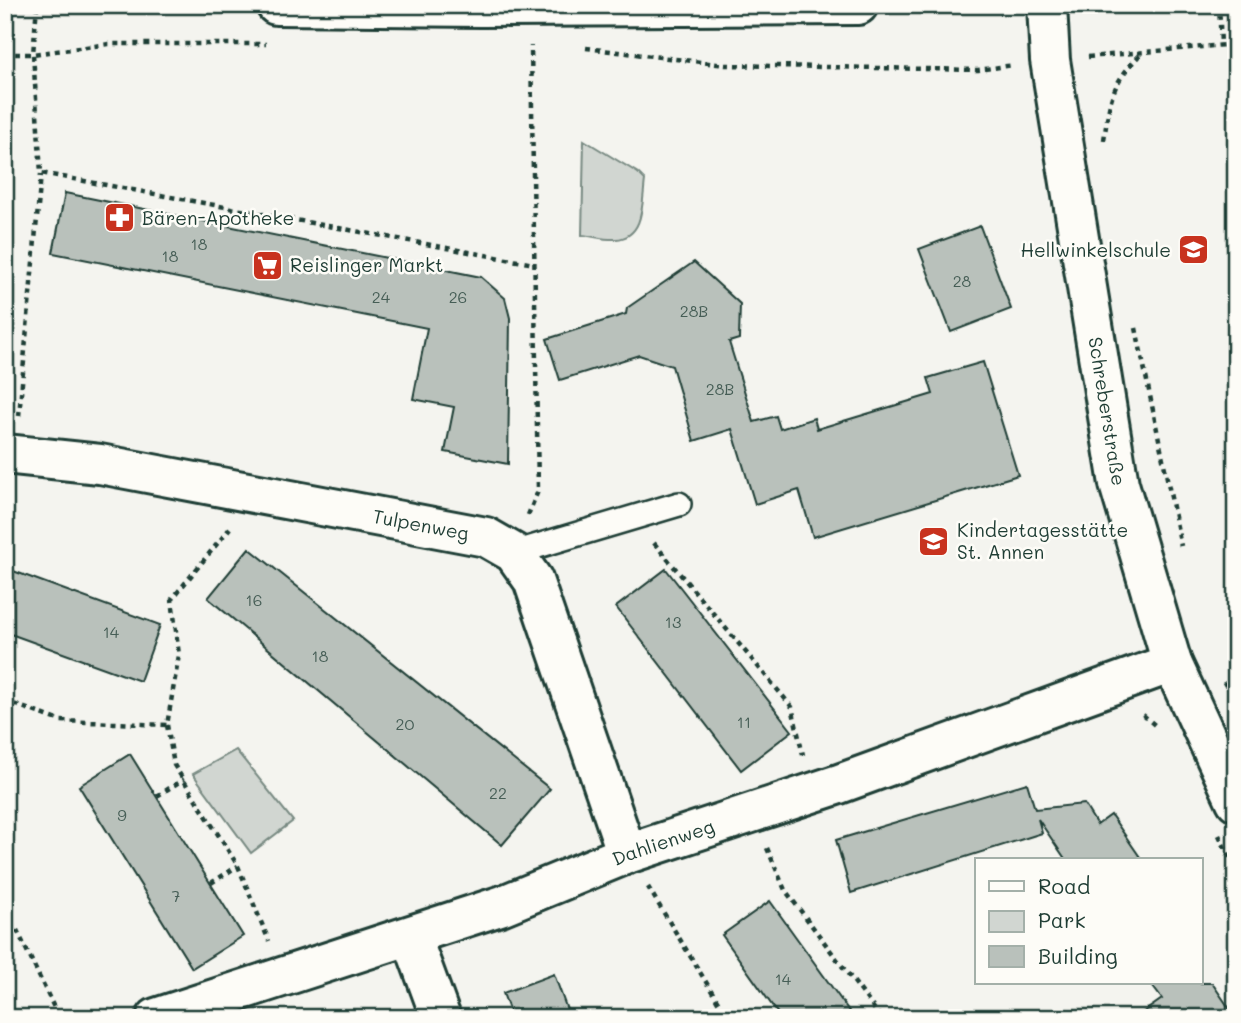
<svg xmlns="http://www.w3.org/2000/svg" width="1241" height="1023" font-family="Mali,sans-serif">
  <rect width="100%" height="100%" fill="#f4f4ef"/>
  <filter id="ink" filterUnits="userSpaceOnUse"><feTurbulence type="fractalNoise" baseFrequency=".0143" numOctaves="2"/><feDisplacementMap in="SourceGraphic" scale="14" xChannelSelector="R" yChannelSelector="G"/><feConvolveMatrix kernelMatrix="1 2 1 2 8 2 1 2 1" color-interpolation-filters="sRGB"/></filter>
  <g filter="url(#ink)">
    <g fill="#d1d6d1" stroke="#788a82" stroke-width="2">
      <path d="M584,140L638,173L645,180C642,201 645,237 616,239C605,240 593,236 582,235Z"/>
      <path d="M236,750L293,821L251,853L193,774Z"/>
    </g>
    <g fill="#b9c1bb" stroke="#1f3d34" stroke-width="2">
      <path d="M65,193L481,277L505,298L510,318L508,464L445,452L454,407L413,399L427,328L53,253Z"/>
      <path d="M980,226L1011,309L951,332L919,249Z"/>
      <path d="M694,262L740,304L739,339L729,342L754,422L776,416L780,429L814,418L817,429L933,394L928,378L983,362L1018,475L813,537L799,490L755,504L732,429L694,441L672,366L639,355L560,380L547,339L626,314L627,308Z"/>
      <path d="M249,548L550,789L502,845L208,598Z"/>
      <path d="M5,568L160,625L140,681L5,632Z"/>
      <path d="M666,569L792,731L741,770L616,607Z"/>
      <path d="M130,754L243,936L192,968L79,786Z"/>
      <path d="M1027,783L1035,809L1084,804L1097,825L1111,815L1142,860H1066L1038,819L1042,833L851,893L836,840Z"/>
      <path d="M770,901L854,1018H781L722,935Z"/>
      <path d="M554,974L570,1018H512L503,993Z"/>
      <path d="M1150,983H1212L1236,1018H1135L1162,999Z"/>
    </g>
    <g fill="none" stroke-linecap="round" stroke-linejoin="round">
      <defs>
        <path id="service" d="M514,553L679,504"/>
        <g id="minor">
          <path id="s1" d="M1047,5L1050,60L1119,484L1172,663L1236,801"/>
          <path id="s2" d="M5,454L100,464L486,537L514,553L533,580L627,854"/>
          <path d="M411,936L441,1018"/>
          <path id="s3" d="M156,1018L503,905L627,854L839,784L1172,663"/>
        </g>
        <path id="tertiary" d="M276,5L482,7L858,5"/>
      </defs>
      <use href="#service" stroke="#1f3d34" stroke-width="28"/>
      <use href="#minor" stroke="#1f3d34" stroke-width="44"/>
      <use href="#tertiary" stroke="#1f3d34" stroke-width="44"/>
      <g stroke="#1f3d34" stroke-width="4.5" stroke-dasharray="5 5" stroke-linecap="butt">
        <path d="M37,5L33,54L41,173L534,264"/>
        <path d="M1219,5L1221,44"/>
        <path d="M586,48L725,65L978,70L1014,65"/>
        <path d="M5,54H33L109,44H266"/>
        <path d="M1088,57L1236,44"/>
        <path d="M1104,140C1110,98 1111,83 1143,52"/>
        <path d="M1136,328L1181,546"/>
        <path d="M19,416L41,174"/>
        <path d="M528,515L538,491L531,46"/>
        <path d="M654,543L792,707L803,755"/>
        <path d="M1223,685L1236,677"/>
        <path d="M5,701L61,721L167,725L179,655L172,599L230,528"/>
        <path d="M1143,715L1157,727"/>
        <path d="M167,725L174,765L238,866L269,941"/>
        <path d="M157,796L184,779"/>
        <path d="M1219,835L1236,871"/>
        <path d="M767,848L785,890L881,1018"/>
        <path d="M211,883L238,866"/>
        <path d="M648,887L728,1018"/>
        <path d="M5,914L17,930L59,1018"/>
        <path d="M5,937L16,930"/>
      </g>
      <use href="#service" stroke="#fdfcf7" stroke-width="23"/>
      <use href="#minor" stroke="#fdfcf7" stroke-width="38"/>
      <use href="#tertiary" stroke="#fdfcf7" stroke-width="38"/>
    </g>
  </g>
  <defs>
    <symbol id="pharmacy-square" viewBox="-11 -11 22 22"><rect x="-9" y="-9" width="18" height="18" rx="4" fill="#c8321e" stroke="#fdfcf7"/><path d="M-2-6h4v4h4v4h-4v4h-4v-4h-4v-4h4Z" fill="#fff"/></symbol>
    <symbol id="school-square" viewBox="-11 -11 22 22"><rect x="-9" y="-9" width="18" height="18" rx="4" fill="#c8321e" stroke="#fdfcf7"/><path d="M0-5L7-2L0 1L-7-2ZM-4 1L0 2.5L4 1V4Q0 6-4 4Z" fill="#fff"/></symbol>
    <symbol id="supermarket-square" viewBox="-11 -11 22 22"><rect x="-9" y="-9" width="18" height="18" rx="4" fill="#c8321e" stroke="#fdfcf7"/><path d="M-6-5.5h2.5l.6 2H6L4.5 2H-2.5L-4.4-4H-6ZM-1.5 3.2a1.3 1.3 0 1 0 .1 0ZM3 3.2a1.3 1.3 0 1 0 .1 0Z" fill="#fff"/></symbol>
  </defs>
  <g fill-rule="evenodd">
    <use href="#pharmacy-square" x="102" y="200" width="35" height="35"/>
    <use href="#school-square" x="1176" y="232" width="35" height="35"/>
    <use href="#supermarket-square" x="250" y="248" width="35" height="35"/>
    <use href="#school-square" x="916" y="524" width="35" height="35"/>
  </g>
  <g text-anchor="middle" stroke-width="5" stroke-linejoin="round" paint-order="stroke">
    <g font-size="16" fill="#465e56">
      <text x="199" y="250">18</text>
      <text x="170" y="262">18</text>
      <text x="962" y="287">28</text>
      <text x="381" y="303">24</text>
      <text x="458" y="303">26</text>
      <text x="694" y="317">28B</text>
      <text x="720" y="395">28B</text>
      <text x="254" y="606">16</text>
      <text x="673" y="628">13</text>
      <text x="111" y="638">14</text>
      <text x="320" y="662">18</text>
      <text x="744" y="728">11</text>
      <text x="405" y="730">20</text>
      <text x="498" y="799">22</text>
      <text x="122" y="821">9</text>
      <text x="176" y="902">7</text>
      <text x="783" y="985">14</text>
    </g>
    <g font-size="19" fill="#1f3d34" stroke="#fdfcf7" text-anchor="start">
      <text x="142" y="225">Bären-Apotheke</text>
      <text x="1171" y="257" text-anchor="end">Hellwinkelschule</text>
      <text x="290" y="272">Reislinger Markt</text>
      <text x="957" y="537">Kindertagesstätte<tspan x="957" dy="22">St. Annen</tspan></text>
    </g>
    <g font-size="19" fill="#1f3d34" stroke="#fdfcf7">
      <text dy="7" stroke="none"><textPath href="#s1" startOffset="411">Schreberstraße</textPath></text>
      <text dy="7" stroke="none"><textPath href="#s2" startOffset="422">Tulpenweg</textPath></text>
      <text dy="7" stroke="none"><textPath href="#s3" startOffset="537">Dahlienweg</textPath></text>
    </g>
  </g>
  <rect width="1241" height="1023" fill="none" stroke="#fdfcf7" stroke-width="28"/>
  <rect x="14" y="14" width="1213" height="995" fill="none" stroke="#1f3d34" stroke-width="2.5" filter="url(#ink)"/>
  <rect x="975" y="858" width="228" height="126" fill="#fdfcf7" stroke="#a4b0a9" stroke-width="2"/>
  <rect x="989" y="881" width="35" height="10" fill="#fdfcf7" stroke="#a4b0a9" stroke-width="2"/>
  <text x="1038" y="894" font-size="21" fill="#1f3d34">Road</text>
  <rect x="989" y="911" width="35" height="21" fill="#d1d6d1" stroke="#a4b0a9" stroke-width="2"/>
  <text x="1038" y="928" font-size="21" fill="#1f3d34">Park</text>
  <rect x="989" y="946" width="35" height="21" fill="#b9c1bb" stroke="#a4b0a9" stroke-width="2"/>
  <text x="1038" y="964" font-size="21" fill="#1f3d34">Building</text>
</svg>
